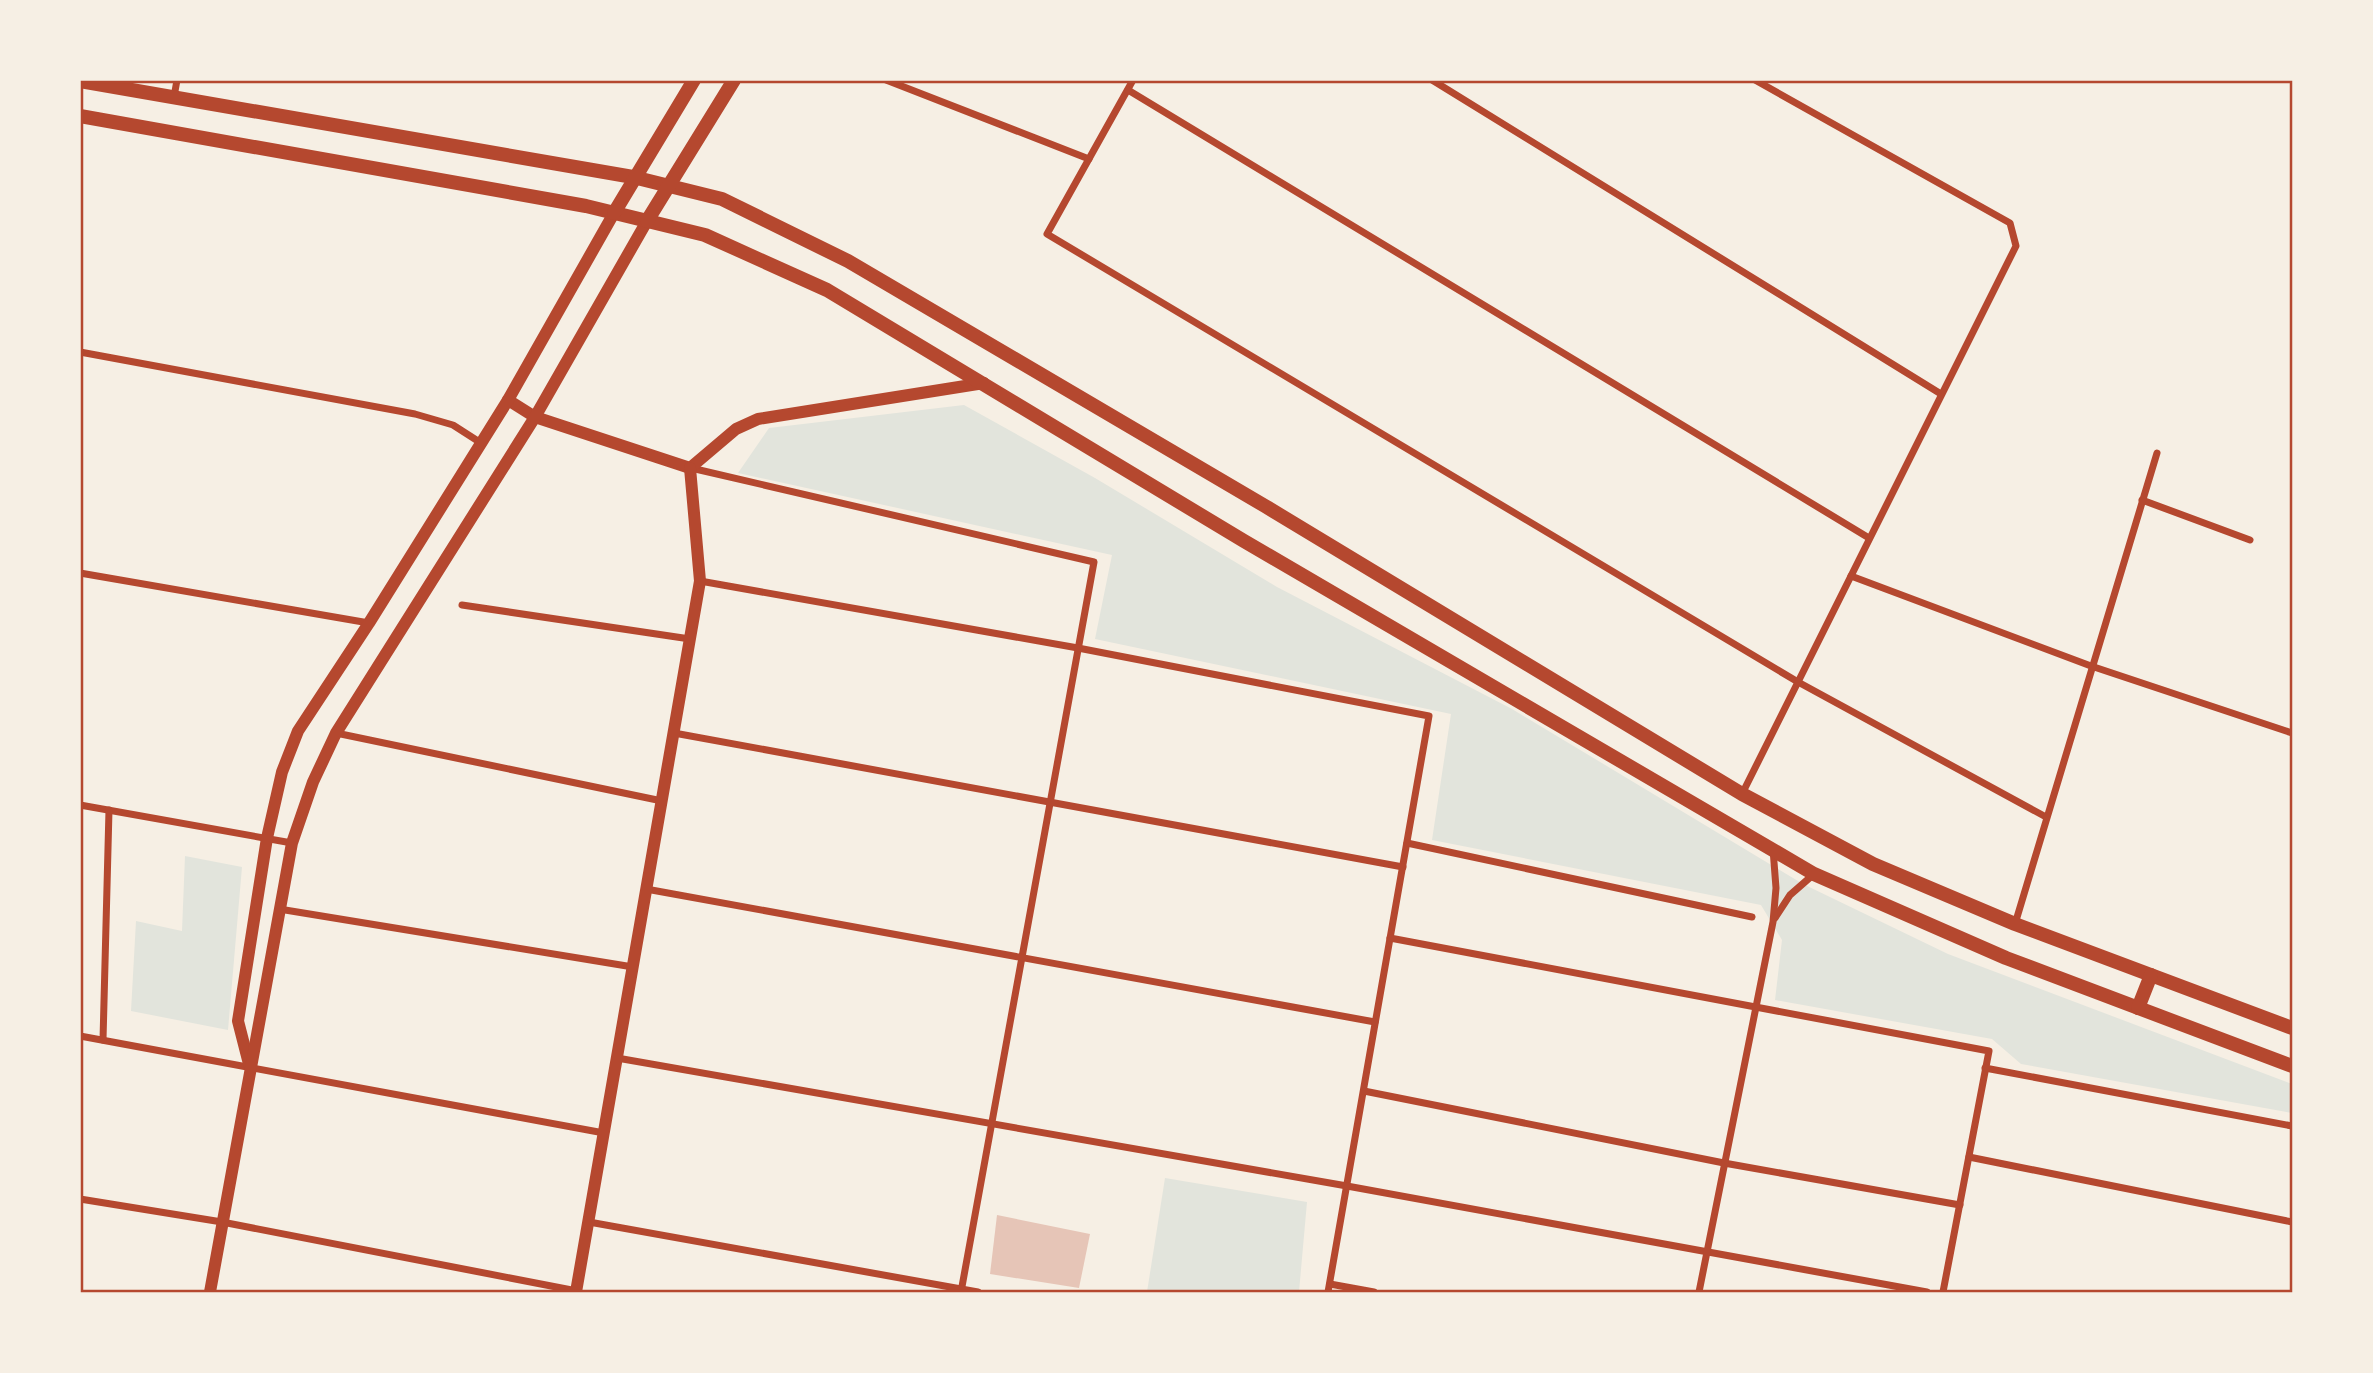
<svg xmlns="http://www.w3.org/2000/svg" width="2373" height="1373" font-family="'Public Sans',sans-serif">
  <rect width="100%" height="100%" fill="#f6efe4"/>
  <g fill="#e2e4dc">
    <path d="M964,405L1095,478L1277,587L1512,709L1803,884L1948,954L2292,1084V1113L2021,1064L1992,1039L1775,1000L1782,940L1761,905L1432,840L1451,714L1095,639L1112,555L738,473L769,428Z"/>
    <path d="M185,856L242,867L228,1030L131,1011L136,921L182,931Z"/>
    <path d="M1165,1178L1307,1202L1299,1292H1147Z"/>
  </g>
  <path fill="#e6c5b7" d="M997,1215L1090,1234L1079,1288L990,1274Z"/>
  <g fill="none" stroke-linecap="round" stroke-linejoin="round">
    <g stroke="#b5482f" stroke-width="7">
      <path d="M886,80L1089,159"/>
      <path d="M1133,80L1047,234L1798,682L2046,817"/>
      <path d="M1432,80L1941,394"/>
      <path d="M1128,90L1869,538"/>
      <path d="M174,97L177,80"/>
      <path d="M80,352L415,414L453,425L481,443"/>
      <path d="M691,468L1094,562L961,1292"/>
      <path d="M2142,500L2250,540"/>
      <path d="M80,573L369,623"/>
      <path d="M1851,576L2091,666L2292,733"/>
      <path d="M700,581L1078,648L1429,716L1328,1292"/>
      <path d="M462,605L690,639"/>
      <path d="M336,733L662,801"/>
      <path d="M674,733L1403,867"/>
      <path d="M1742,794L2016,246L2010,223L1755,80"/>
      <path d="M80,805L292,843"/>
      <path d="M1407,843L1752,917"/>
      <path d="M646,889L1375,1022"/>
      <path d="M279,909L633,967"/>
      <path d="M1775,918L1790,895L1814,874"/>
      <path d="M2015,924L2157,453"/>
      <path d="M1390,938L1989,1051L1943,1292"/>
      <path d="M80,1036L604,1133"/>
      <path d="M103,1040L109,810"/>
      <path d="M617,1058L1347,1186L1927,1292"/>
      <path d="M1985,1068L2292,1126"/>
      <path d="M1364,1091L1724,1163L1960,1205"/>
      <path d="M1969,1157L2292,1222"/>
      <path d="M80,1199L222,1222L577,1291"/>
      <path d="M589,1222L978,1292"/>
      <path d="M1330,1284L1374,1292"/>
      <path d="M1699,1292L1773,922L1776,888L1773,849"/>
    </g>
    <g stroke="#b5482f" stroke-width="12">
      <path d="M508,400L535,417L690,468"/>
      <path d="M690,468L736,429L758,419L984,383"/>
      <path d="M249,1064L238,1021L267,838L282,772L298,731L369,623L508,400L614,213"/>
      <path d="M210,1292L292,843L313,782L336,733L535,417L647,221"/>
      <path d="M576,1292L700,581L690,468"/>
    </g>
    <g stroke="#b5482f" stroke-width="14">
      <path d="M80,81L633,177L722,199L848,261L1265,506L1742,794L1873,864L2015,924L2292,1028"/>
      <path d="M80,116L586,206L705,235L827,290L1244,541L1814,874L2006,958L2292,1066"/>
      <path d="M614,213L694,80"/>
      <path d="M647,221L734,80"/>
      <path d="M2138,1008L2151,975"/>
    </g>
  </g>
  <rect width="2373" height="1373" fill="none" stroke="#f6efe4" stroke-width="164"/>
  <rect x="82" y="82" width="2209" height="1209" fill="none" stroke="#b5482f" stroke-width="2.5"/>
</svg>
